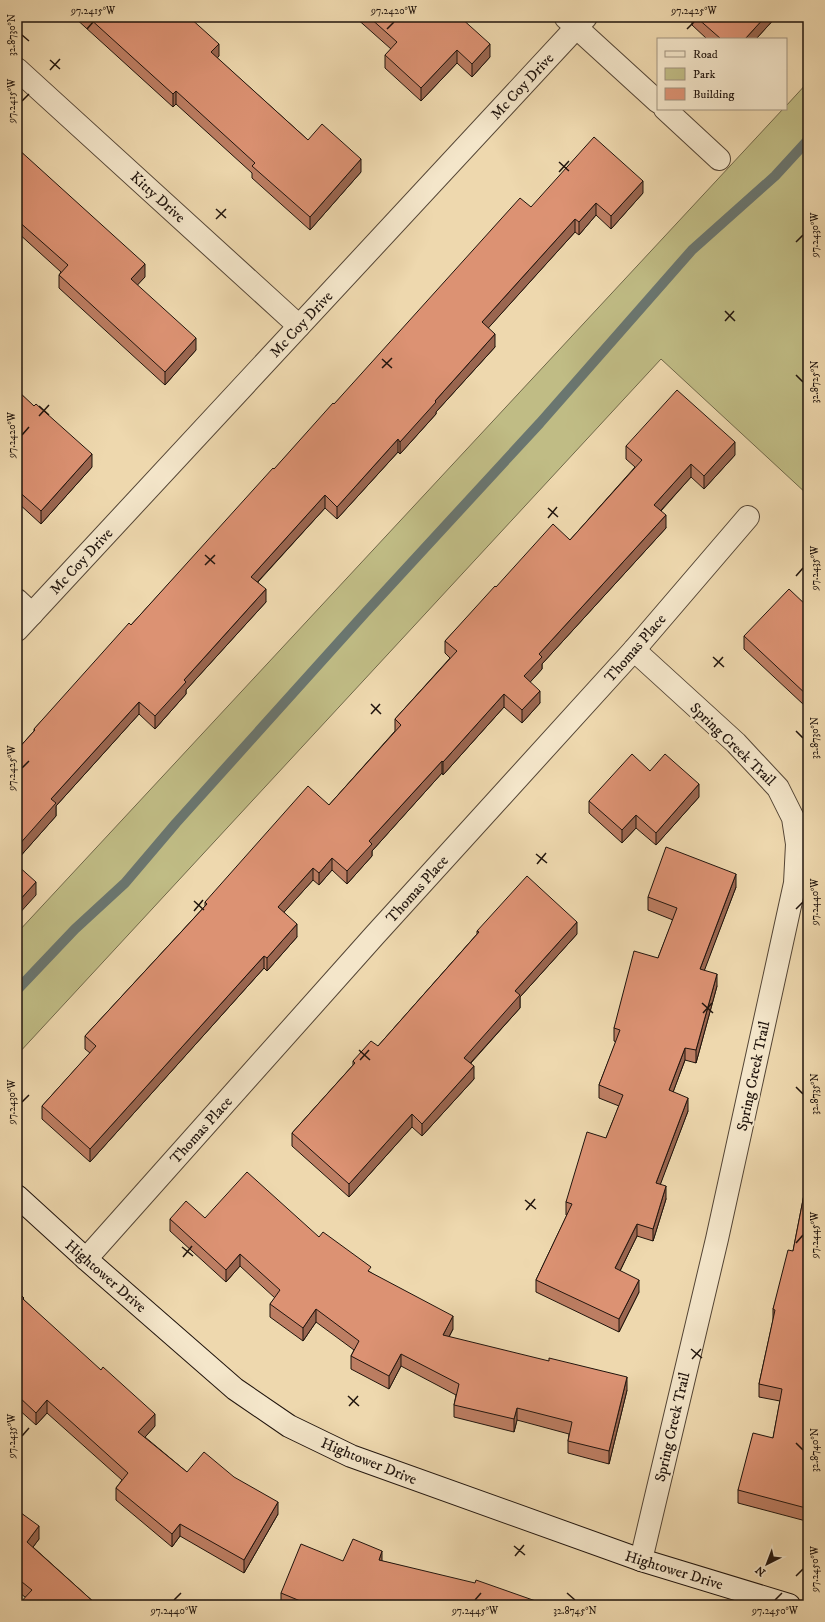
<svg xmlns="http://www.w3.org/2000/svg" width="825" height="1622" font-family="'IM FELL DW Pica',serif">
  <rect width="100%" height="100%" fill="#eed8ae"/>
  <filter id="stains"><feTurbulence type="fractalNoise" baseFrequency=".005" numOctaves="4"/><feColorMatrix values="0 0 0 0 .2 0 0 0 0 .09 0 0 0 0 .02 0 0 0 .5 -.17"/></filter>
  <radialGradient id="worn" r=".72"><stop offset=".6" stop-color="#630" stop-opacity="0"/><stop offset="1" stop-color="#630" stop-opacity=".3"/></radialGradient>
  <path fill="#c0bc85" stroke="#706849" d="M808,82V495L661,359L17,1055V933L783,109H786V106Z"/>
  <g fill="none" stroke-linecap="round" stroke-linejoin="round">
    <path stroke="#6a7670" stroke-width="10" d="M17,990L75,929L125,883L176,823L365,613L540,423L692,250L775,176L808,140"/>
    <defs>
      <g id="street">
        <path d="M566,18L658,102"/>
        <path d="M17,69L299,326"/>
        <path d="M665,109L719,159"/>
        <path d="M17,600L32,614"/>
        <path d="M17,630L586,17"/>
        <path d="M634,650L736,743L778,788L793,818L797,844L795,883L717,1239L641,1560"/>
        <path d="M86,1259L374,936L634,650L748,517"/>
      </g>
      <path id="secondary" d="M17,1196L86,1259L235,1389L289,1426L351,1456L641,1560L789,1605"/>
    </defs>
    <use href="#street" stroke="#544535" stroke-width="24"/>
    <use href="#secondary" stroke="#20140d" stroke-width="24"/>
    <use href="#street" stroke="#f4e6ca" stroke-width="22"/>
    <use href="#secondary" stroke="#f4e6ca" stroke-width="22"/>
  </g>
  <g fill="#bd7e63" stroke="#20140d">
    <path d="M74,17H189L219,56L217,58L308,140L361,172L310,230L252,178V173L176,104L173,107Z"/>
    <path d="M355,17H460L490,57L472,77L457,63L421,101L385,68V55L391,49Z"/>
    <path d="M692,17H776L756,39H707L692,25Z"/>
    <path d="M17,148L145,277L137,285L196,350L165,385L59,288V275L61,272L17,232Z"/>
    <path d="M643,193L611,229L596,215L579,235L575,232L488,328L495,347L436,412V414L400,454L398,452L337,519L325,508L258,582L266,602L186,690V694L155,729L139,714L56,806V816L17,860V750L34,731V729L131,625L334,404L531,207Z"/>
    <path d="M17,390L92,467L41,524L17,502Z"/>
    <path d="M626,446L735,455L704,489L691,477L661,511L666,528L542,664V669L530,682L540,703L522,723L504,707L443,775L442,773L372,851V856L347,884L332,870L319,885L313,880L284,912L297,937L267,971L264,968L90,1162L42,1119V1106L90,1053L85,1049V1036L205,906V902L329,805L395,731V719L450,658L445,653V641L496,587L570,540L635,467L626,459Z"/>
    <path d="M808,607V720L804,717V705L744,649V636Z"/>
    <path d="M650,771L699,797L656,845L636,828L622,843L589,813V801Z"/>
    <path d="M736,887L704,970L717,986L696,1063L685,1060L673,1092L688,1111L660,1184L666,1199L653,1241L637,1236L620,1271L639,1292L619,1332L536,1292V1280L567,1215H566V1202L606,1138L619,1106L599,1098V1085L616,1042L614,1041V1028L658,958L673,920L648,910V897Z"/>
    <path d="M477,931L577,934L520,997V1008L471,1063L474,1079L422,1136L412,1127L349,1197L292,1146V1133L353,1065V1061L378,1046L477,934Z"/>
    <path d="M808,1174L806,1521L738,1503V1490L773,1438L780,1401L759,1397V1384L773,1320V1309L793,1251Z"/>
    <path d="M205,1218L319,1237L453,1329L449,1337L627,1390L609,1464L568,1453V1441L569,1434L517,1420L514,1432L454,1417V1405L456,1395L401,1366L389,1389L351,1369V1356L354,1350L316,1322L303,1341L270,1317V1304L275,1298L240,1266L226,1282L170,1231V1219Z"/>
    <path d="M17,1291L24,1300L155,1426L145,1437L187,1472L278,1514L244,1573L180,1536L172,1547L116,1500V1488L122,1480L47,1413L36,1425L17,1408Z"/>
    <path d="M17,1510L39,1539L33,1547L97,1605L25,1597L17,1591Z"/>
    <path d="M343,1561H382L547,1605H281V1593Z"/>
  </g>
  <g fill="#9a6650" stroke="#20140d">
    <path d="M765,17H776L756,39H745Z"/>
    <path d="M219,44V56L211,65V52Z"/>
    <path d="M490,44V57L472,77V64Z"/>
    <path d="M457,50V63L421,101V88Z"/>
    <path d="M176,91V104L173,107V94Z"/>
    <path d="M361,159V172L310,230V217Z"/>
    <path d="M643,181V193L611,229V216Z"/>
    <path d="M596,203V215L579,235V222Z"/>
    <path d="M575,219V232L482,335V322Z"/>
    <path d="M145,264V277L131,292V279Z"/>
    <path d="M495,334V347L436,412V414L400,454V442L435,401Z"/>
    <path d="M196,338V350L165,385V372Z"/>
    <path d="M398,439V452L337,519V507Z"/>
    <path d="M735,442V455L704,489V476Z"/>
    <path d="M92,454V467L41,524V511Z"/>
    <path d="M691,464V477L654,518V505Z"/>
    <path d="M325,495V508L251,589V577Z"/>
    <path d="M666,515V528L542,664V669L524,689V676L539,654Z"/>
    <path d="M266,589V602L186,690V694L155,729V716L184,680Z"/>
    <path d="M540,691V703L522,723V710Z"/>
    <path d="M504,694V707L443,775V762Z"/>
    <path d="M139,702V714L56,806V816L17,860V847L51,799Z"/>
    <path d="M442,761V773L372,851V856L347,884V871L369,841Z"/>
    <path d="M699,784V797L656,845V833Z"/>
    <path d="M636,815V828L622,843V830Z"/>
    <path d="M332,858V870L319,885V873Z"/>
    <path d="M313,868V880L278,919V907Z"/>
    <path d="M736,874V887L700,982V969Z"/>
    <path d="M36,882V895L17,916V903Z"/>
    <path d="M577,922V934L520,997V1008L464,1070V1058L515,991Z"/>
    <path d="M297,924V937L267,971V958Z"/>
    <path d="M264,956V968L90,1162V1149Z"/>
    <path d="M717,974V986L696,1063V1050Z"/>
    <path d="M685,1048V1060L669,1103V1090Z"/>
    <path d="M474,1066V1079L422,1136V1124Z"/>
    <path d="M688,1098V1111L656,1196V1183Z"/>
    <path d="M412,1114V1127L349,1197V1184Z"/>
    <path d="M666,1186V1199L653,1241V1229Z"/>
    <path d="M637,1224V1236L615,1281V1268Z"/>
    <path d="M240,1254V1266L226,1282V1270Z"/>
    <path d="M639,1280V1292L619,1332V1319Z"/>
    <path d="M316,1309V1322L303,1341V1328Z"/>
    <path d="M453,1316V1329L443,1348V1335Z"/>
    <path d="M401,1354V1366L389,1389V1376Z"/>
    <path d="M627,1377V1390L609,1464V1451Z"/>
    <path d="M47,1400V1413L36,1425V1413Z"/>
    <path d="M517,1408V1420L514,1432V1419Z"/>
    <path d="M155,1414V1426L138,1445V1432Z"/>
    <path d="M808,1499V1512L806,1521V1508Z"/>
    <path d="M278,1502V1514L244,1573V1560Z"/>
    <path d="M180,1524V1536L172,1547V1534Z"/>
    <path d="M39,1526V1539L27,1555V1542Z"/>
    <path d="M382,1551V1564L379,1560Z"/>
  </g>
  <g fill="#dc9273" stroke="#20140d">
    <path d="M88,17H189L219,44L211,52L308,140L322,124L361,159L310,217L252,166L255,163L176,91L173,94Z"/>
    <path d="M369,17H460L490,44L472,64L457,50L421,88L385,55L397,42Z"/>
    <path d="M696,17H765L745,39H721Z"/>
    <path d="M594,137L643,181L611,216L596,203L579,222L575,219L482,322L495,334L435,401L436,402L400,442L398,439L337,507L325,495L251,577L266,589L184,680L186,682L155,716L139,702L51,799L56,803L17,847V750L35,730L34,729L129,623L131,625L273,468L274,469L333,403L334,404L520,198L531,207Z"/>
    <path d="M17,148L145,264L131,279L196,338L165,372L59,275L68,265L17,220Z"/>
    <path d="M17,390L34,406L36,404L92,454L41,511L17,490Z"/>
    <path d="M677,390L735,442L704,476L691,464L654,505L666,515L539,654L542,657L524,676L540,691L522,710L504,694L443,762L442,761L369,841L372,844L347,871L332,858L319,873L313,868L278,907L297,924L267,958L264,956L90,1149L42,1106L96,1046L85,1036L207,904L205,902L308,786L329,805L401,725L395,719L457,651L445,641L495,586L496,587L553,524L570,540L642,460L626,446Z"/>
    <path d="M789,589L808,607V696L744,636Z"/>
    <path d="M808,699V708L804,704Z"/>
    <path d="M632,754L650,771L665,754L699,784L656,833L636,815L622,830L589,801Z"/>
    <path d="M666,847L736,874L700,969L717,974L696,1050L685,1048L669,1090L688,1098L656,1183L666,1186L653,1229L637,1224L615,1268L639,1280L619,1319L536,1280L572,1204L566,1202L587,1132L606,1138L623,1095L599,1085L620,1030L614,1028L634,951L658,958L677,908L648,897Z"/>
    <path d="M17,865L36,882L17,903Z"/>
    <path d="M527,876L577,922L515,991L520,995L464,1058L474,1066L422,1124L412,1114L349,1184L292,1133L355,1063L353,1061L371,1041L378,1046L479,932L477,931Z"/>
    <path d="M247,1172L319,1237L323,1232L371,1267L368,1271L453,1316L443,1335L549,1361V1358L627,1377L609,1451L568,1441L572,1422L517,1408L514,1419L454,1405L459,1384L401,1354L389,1376L351,1356L359,1341L316,1309L303,1328L270,1304L280,1290L240,1254L226,1270L170,1219L186,1201L205,1218Z"/>
    <path d="M808,1174V1499L806,1508L738,1490L753,1433L773,1438L782,1389L759,1384L775,1310L773,1309L788,1250L793,1251Z"/>
    <path d="M17,1291L24,1298L23,1299L101,1370L103,1367L155,1414L138,1432L187,1472L204,1452L234,1477L278,1502L244,1560L180,1524L172,1534L116,1488L128,1473L47,1400L36,1413L17,1395Z"/>
    <path d="M17,1510L39,1526L27,1542L97,1605H18L32,1590L17,1578Z"/>
    <path d="M353,1539L382,1551L379,1560L475,1583L476,1580L547,1605H310L281,1593L301,1544L343,1561Z"/>
    <path d="M560,1602L568,1605H559Z"/>
  </g>
  <path fill="none" stroke="#20140d" stroke-width="1.5" d="M87,29L93,22M387,29L394,22M687,29L694,22M22,35L29,41M50,60L60,69M50,70L60,59M22,101L29,94M559,162L569,171M559,172L569,161M216,209L226,218M216,219L226,209M796,242L803,235M725,311L735,321M725,321L734,311M382,359L392,368M382,368L392,358M796,375L803,382M39,406L49,415M39,416L49,405M22,435L29,427M548,508L558,517M548,518L557,507M205,555L215,564M205,565L215,555M796,576L803,568M713,657L724,667M714,667L723,657M371,704L381,714M371,714L380,704M796,731L803,738M22,768L29,761M536,854L547,863M537,864L546,853M194,901L204,910M796,909L803,902M194,911L203,900M702,1003L713,1013M703,1013L712,1003M359,1050L370,1060M360,1060L369,1050M796,1087L803,1094M22,1102L29,1095M525,1200L536,1209M526,1210L535,1199M796,1243L803,1235M182,1247L193,1256M183,1257L192,1246M691,1349L702,1358M692,1359L701,1349M348,1396L359,1406M349,1406L358,1396M22,1436L29,1428M796,1443L803,1450M514,1546L525,1555M515,1556L524,1545M796,1576L803,1569M567,1593L575,1600M174,1600L181,1593M475,1600L481,1593M775,1600L782,1593"/>
  <g text-anchor="middle" stroke-width="4" stroke-linejoin="round" paint-order="stroke">
    <g font-size="15" fill="#20140d" stroke="#f4e6ca">
      <text transform="translate(522 86) rotate(-47)" y="5">Mc Coy Drive</text>
      <text transform="translate(158 197) rotate(42)" y="5">Kitty Drive</text>
      <text transform="translate(301 324) rotate(-47)" y="5">Mc Coy Drive</text>
      <text transform="translate(81 561) rotate(-47)" y="5">Mc Coy Drive</text>
      <text transform="translate(635 648) rotate(-49)" y="5">Thomas Place</text>
      <text transform="translate(733 744) rotate(44)" y="5">Spring Creek Trail</text>
      <text transform="translate(417 889) rotate(-48)" y="5">Thomas Place</text>
      <text transform="translate(753 1076) rotate(-78)" y="5">Spring Creek Trail</text>
      <text transform="translate(201 1130) rotate(-48)" y="5">Thomas Place</text>
      <text transform="translate(106 1276) rotate(41)" y="5">Hightower Drive</text>
      <text transform="translate(672 1427) rotate(-77)" y="5">Spring Creek Trail</text>
      <text transform="translate(369 1461) rotate(22)" y="5">Hightower Drive</text>
      <text transform="translate(674 1570) rotate(17)" y="5">Hightower Drive</text>
    </g>
  </g>
  <rect width="825" height="1622" fill="none" stroke="#eed8ae" stroke-width="44"/>
  <rect x="657" y="38" width="130" height="72" fill="#f4e6ca" stroke="#9f927e"/>
  <rect x="665" y="51" width="20" height="6" fill="#f4e6ca" stroke="#9f927e"/>
  <text x="693" y="58" font-size="12" fill="#20140d">Road</text>
  <rect x="665" y="68" width="20" height="12" fill="#c0bc85" stroke="#9f927e"/>
  <text x="693" y="78" font-size="12" fill="#20140d">Park</text>
  <rect x="665" y="88" width="20" height="12" fill="#dc9273" stroke="#9f927e"/>
  <text x="693" y="98" font-size="12" fill="#20140d">Building</text>
  <g transform="translate(767 1564) rotate(222)" stroke="#f4e6ca" stroke-width="3" paint-order="stroke">
  <path d="M0-3L7 15L0 10L-7 15Z" fill="#20140d"/>
  <text y="-6" font-size="11" font-weight="bold" text-anchor="middle" fill="#20140d">N</text>
  </g>
  <rect x="22" y="22" width="781" height="1578" fill="none" stroke="#20140d" stroke-width="1.5"/>
  <g font-size="10" text-anchor="middle" fill="#20140d">
    <text x="93" y="14">97.2415°W</text>
    <text x="394" y="14">97.2420°W</text>
    <text x="694" y="14">97.2425°W</text>
    <text transform="translate(11 35) rotate(-90)" y="4">32.8730°N</text>
    <text transform="translate(11 101) rotate(-90)" y="4">97.2415°W</text>
    <text transform="translate(814 235) rotate(-90)" y="4">97.2430°W</text>
    <text transform="translate(814 382) rotate(-90)" y="4">32.8725°N</text>
    <text transform="translate(11 435) rotate(-90)" y="4">97.2420°W</text>
    <text transform="translate(814 568) rotate(-90)" y="4">97.2435°W</text>
    <text transform="translate(814 738) rotate(-90)" y="4">32.8730°N</text>
    <text transform="translate(11 768) rotate(-90)" y="4">97.2425°W</text>
    <text transform="translate(814 902) rotate(-90)" y="4">97.2440°W</text>
    <text transform="translate(814 1094) rotate(-90)" y="4">32.8735°N</text>
    <text transform="translate(11 1102) rotate(-90)" y="4">97.2430°W</text>
    <text transform="translate(814 1235) rotate(-90)" y="4">97.2445°W</text>
    <text transform="translate(11 1436) rotate(-90)" y="4">97.2435°W</text>
    <text transform="translate(814 1450) rotate(-90)" y="4">32.8740°N</text>
    <text transform="translate(814 1569) rotate(-90)" y="4">97.2450°W</text>
    <text x="174" y="1614">97.2440°W</text>
    <text x="475" y="1614">97.2445°W</text>
    <text x="575" y="1614">32.8745°N</text>
    <text x="775" y="1614">97.2450°W</text>
  </g>
  <rect width="100%" height="100%" filter="url(#stains)"/>
  <rect width="100%" height="100%" fill="url(#worn)"/>
</svg>
